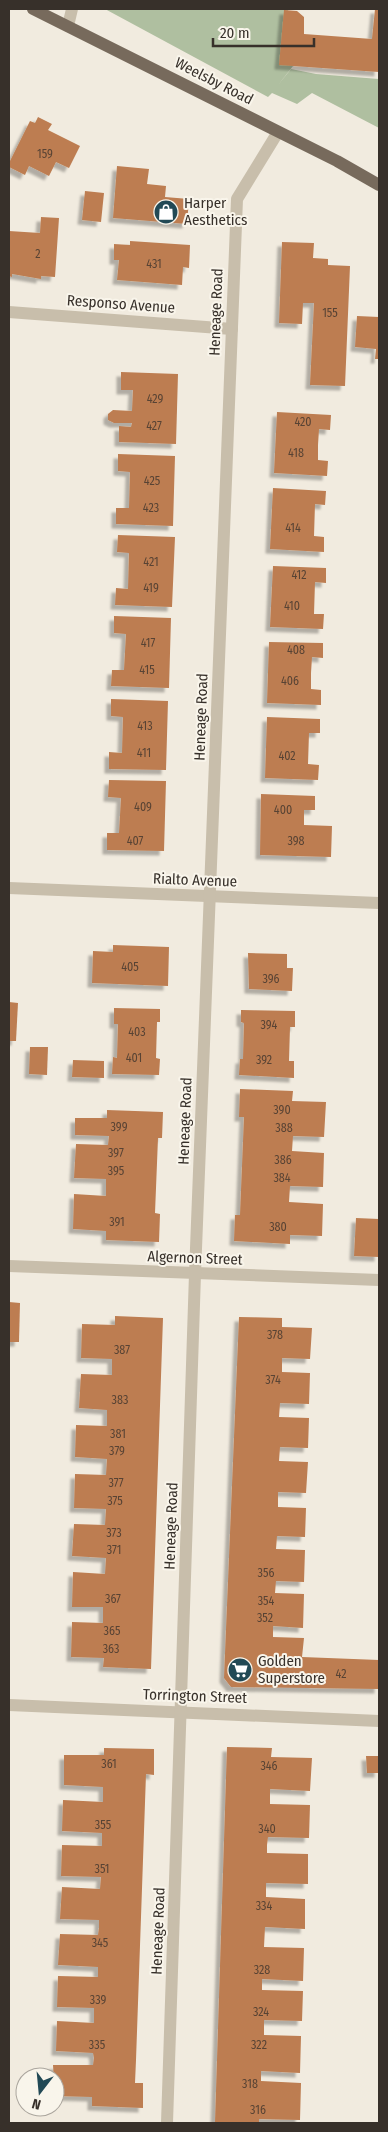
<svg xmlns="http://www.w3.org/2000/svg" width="388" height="2132" font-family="'Fira Sans Condensed',sans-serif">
  <defs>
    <filter id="shadow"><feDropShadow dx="-4.5" dy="4.5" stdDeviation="1" flood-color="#0004"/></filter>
  </defs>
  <rect width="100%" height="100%" fill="#f1ebdf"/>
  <path fill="#afbfa0" d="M105,9H288L293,66L278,85L291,69L316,74L379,79V128L312,93L297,104L272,93L268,97Z"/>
  <g fill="#bd7d51" filter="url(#shadow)">
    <path d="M375,9H379V72L279,65L284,10L297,11L304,17V34L372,39Z"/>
    <path d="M38,117L52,124L48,130L80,146L69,168L56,162L49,176L29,166L25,175L9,167V163L30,121L35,123Z"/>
    <path d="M117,166L149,169L147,184L166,186L165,197L189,199L187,224L113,218Z"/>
    <path d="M85,191L104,193L101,222L82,220Z"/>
    <path d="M41,217L59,218L55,277L41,276V279L12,274V277L9,276V231L40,233Z"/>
    <path d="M130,241L190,245L189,268L183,267L182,285L117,280L119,260H114V244L130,245Z"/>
    <path d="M282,242L314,243L313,258L328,259V265L350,266L345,386L310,385L314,303H303L302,324L279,323Z"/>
    <path d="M357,316L379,317V359H375L376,349L355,347Z"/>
    <path d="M121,372L178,374L176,444L119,442V426L131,427L132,423H114L108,420V414L113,410L132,411L133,390H121Z"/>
    <path d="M277,412L331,415L330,430L319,429L318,445V460L328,461L327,476L274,473Z"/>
    <path d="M118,454L175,456L173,526L116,524V508H129L130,472L118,471Z"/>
    <path d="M273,488L326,491L325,505L315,504L314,536L324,537V552L270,549Z"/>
    <path d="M118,535L175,537L172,607L115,605L116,588L128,589L129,553L117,552Z"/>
    <path d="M273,566L326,568V583L315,582L314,614H324L323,629L270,627Z"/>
    <path d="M114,616L171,618L169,688L111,686L112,670H124L126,634L114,633Z"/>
    <path d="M269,642L323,643V658L312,657L311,673V689L321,690V705L267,703Z"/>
    <path d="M111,699L168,701L166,770L109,769V752L122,753L123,717L111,716Z"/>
    <path d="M267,717L320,719V733H309L308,764L319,765L318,780L265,778Z"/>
    <path d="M109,780L166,781L164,851L107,850V833H119L121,798L108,797Z"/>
    <path d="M261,794L315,796V810H304V825L332,826L331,857L260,855Z"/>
    <path d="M113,945L169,947L168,986L92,983L93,951L113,952Z"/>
    <path d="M248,953L287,954V968H293L292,991L249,989Z"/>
    <path d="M9,1002L18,1003L16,1041H9Z"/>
    <path d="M114,1008L160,1009V1022H157L156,1058L160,1059L159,1075L112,1074L113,1057L117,1058L118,1024H114Z"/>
    <path d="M241,1010L295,1011V1027H290L289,1061H294V1078L239,1075L240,1059H243L244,1023L241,1022Z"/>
    <path d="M30,1047H48L47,1075L29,1074Z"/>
    <path d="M73,1060L104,1061V1078L72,1077Z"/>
    <path d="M240,1089L293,1091L292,1101L326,1102L324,1137L293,1136L292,1151L324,1153L323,1187L290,1186L289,1202L323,1204L322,1236L290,1235V1244L234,1241L235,1215H240L244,1117H239Z"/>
    <path d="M107,1110L163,1112L162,1138H158L155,1213L160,1214L159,1242L106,1240V1231L73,1229L74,1194L106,1196V1179L74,1178L76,1144L108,1145L109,1136L75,1135V1118H107Z"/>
    <path d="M356,1218L379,1219V1257L354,1256Z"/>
    <path d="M9,1302L20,1303L19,1342H9Z"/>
    <path d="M115,1316L163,1318L151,1669L103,1667L104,1658L71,1657L72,1622L103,1623V1607H72L73,1572L105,1574L106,1558L72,1556L74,1524L105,1525L106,1509L74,1508L75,1474L106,1475L107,1459L75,1457L76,1425L107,1426V1410L79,1408L81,1374L112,1375V1359L81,1358L82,1324L115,1325Z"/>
    <path d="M239,1317L282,1318V1327L312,1328L310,1359L282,1358V1372L310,1373L309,1404L280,1403L279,1417L309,1418L308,1448L280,1447L279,1461L308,1462L306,1493L278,1492V1507L306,1508L305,1537L277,1536L276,1549L305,1550L304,1582L276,1581L275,1593L304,1594L303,1628L273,1626V1637L304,1638L302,1657L379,1660V1689L231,1687L224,1678Z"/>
    <path d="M227,1747L272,1748L271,1757L312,1758L310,1791L270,1789V1804L310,1805L309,1838L268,1837L267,1845V1853L308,1854V1884L266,1883V1897L305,1899V1929L265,1927L264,1947L304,1948L303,1981L262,1979V1990L303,1991L302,2021L264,2020V2035L301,2036L300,2073L261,2071V2081L301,2083L300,2120L259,2119V2123H215Z"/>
    <path d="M104,1748L154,1749V1775L146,1774L136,2060L135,2083H143V2108L92,2106V2097L55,2096L53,2065H93L94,2058L93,2053L56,2051L57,2021L94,2023V2008L57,2007L58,1976L98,1977V1967L58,1965L60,1934L98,1935L99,1928V1920L60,1919L62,1887L100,1889L101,1877L61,1876L62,1845L102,1846V1833L62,1831L63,1800L103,1802V1787L64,1785V1755H104Z"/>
    <path d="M366,1756H379V1773H367Z"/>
  </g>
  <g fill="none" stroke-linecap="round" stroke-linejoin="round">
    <path stroke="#c8beab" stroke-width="12" d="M68,26L72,9"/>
    <g stroke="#c8beab" stroke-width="12">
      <path d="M9,312L232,329"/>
      <path d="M9,888L379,903"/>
      <path d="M9,1266L379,1280"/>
      <path d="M9,1705L379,1721"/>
      <path d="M167,2123L195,1274L237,199L278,132"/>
    </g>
    <path stroke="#776a5c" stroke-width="12" d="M33,9L337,161L379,185"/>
  </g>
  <defs>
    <symbol id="shop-disc" viewBox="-11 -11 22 22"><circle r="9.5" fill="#224955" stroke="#f9f5eb"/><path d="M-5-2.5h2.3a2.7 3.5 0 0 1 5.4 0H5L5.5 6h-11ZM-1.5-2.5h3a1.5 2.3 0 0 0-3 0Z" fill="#fff"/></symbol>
    <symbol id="supermarket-disc" viewBox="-11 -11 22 22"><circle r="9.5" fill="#224955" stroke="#f9f5eb"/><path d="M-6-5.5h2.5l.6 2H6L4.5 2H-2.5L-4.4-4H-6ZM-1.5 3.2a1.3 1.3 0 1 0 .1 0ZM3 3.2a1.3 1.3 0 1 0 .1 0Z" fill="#fff"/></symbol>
  </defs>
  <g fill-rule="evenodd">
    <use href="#shop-disc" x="152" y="198" width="28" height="28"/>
    <use href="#supermarket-disc" x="226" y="1656" width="28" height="28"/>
  </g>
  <g text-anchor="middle" stroke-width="4" stroke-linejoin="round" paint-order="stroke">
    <g font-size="12" fill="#584334">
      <text x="45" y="158">159</text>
      <text x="38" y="258">2</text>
      <text x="154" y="268">431</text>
      <text x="330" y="317">155</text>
      <text x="155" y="403">429</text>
      <text x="303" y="426">420</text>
      <text x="154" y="430">427</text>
      <text x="296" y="457">418</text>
      <text x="152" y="485">425</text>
      <text x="151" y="512">423</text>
      <text x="293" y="532">414</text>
      <text x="151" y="566">421</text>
      <text x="299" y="579">412</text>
      <text x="151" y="592">419</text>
      <text x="292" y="610">410</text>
      <text x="148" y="647">417</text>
      <text x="296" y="654">408</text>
      <text x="147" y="674">415</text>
      <text x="290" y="685">406</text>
      <text x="145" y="730">413</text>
      <text x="144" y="757">411</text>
      <text x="287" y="760">402</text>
      <text x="143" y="811">409</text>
      <text x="283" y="814">400</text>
      <text x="135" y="845">407</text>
      <text x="296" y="845">398</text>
      <text x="130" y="971">405</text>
      <text x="271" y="983">396</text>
      <text x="269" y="1029">394</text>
      <text x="137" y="1036">403</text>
      <text x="134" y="1062">401</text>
      <text x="264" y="1064">392</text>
      <text x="282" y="1114">390</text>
      <text x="119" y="1131">399</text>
      <text x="284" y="1132">388</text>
      <text x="116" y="1157">397</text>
      <text x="283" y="1164">386</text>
      <text x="116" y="1175">395</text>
      <text x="282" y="1182">384</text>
      <text x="117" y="1226">391</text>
      <text x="278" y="1231">380</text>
      <text x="275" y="1339">378</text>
      <text x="122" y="1354">387</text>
      <text x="273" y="1384">374</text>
      <text x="120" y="1404">383</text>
      <text x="118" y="1438">381</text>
      <text x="117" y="1455">379</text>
      <text x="116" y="1487">377</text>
      <text x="115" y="1505">375</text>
      <text x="114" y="1537">373</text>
      <text x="114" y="1554">371</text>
      <text x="266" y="1577">356</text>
      <text x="113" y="1603">367</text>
      <text x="266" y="1605">354</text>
      <text x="265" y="1622">352</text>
      <text x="112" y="1635">365</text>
      <text x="111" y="1653">363</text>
      <text x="341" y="1678">42</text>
      <text x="109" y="1768">361</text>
      <text x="269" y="1770">346</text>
      <text x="103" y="1829">355</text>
      <text x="267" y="1833">340</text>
      <text x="102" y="1873">351</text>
      <text x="264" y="1910">334</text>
      <text x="100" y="1947">345</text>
      <text x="262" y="1974">328</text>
      <text x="98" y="2004">339</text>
      <text x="261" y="2016">324</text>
      <text x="97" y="2049">335</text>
      <text x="259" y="2049">322</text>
      <text x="250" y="2088">318</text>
      <text x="258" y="2114">316</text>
    </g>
    <g font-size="15" fill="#37302a" stroke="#f9f5eb">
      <text transform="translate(214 81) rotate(27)" y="5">Weelsby Road</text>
      <text transform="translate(121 304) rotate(4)" y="5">Responso Avenue</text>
      <text transform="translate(216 312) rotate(-88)" y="5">Heneage Road</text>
      <text transform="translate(201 717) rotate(-88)" y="5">Heneage Road</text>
      <text transform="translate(195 880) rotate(2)" y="5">Rialto Avenue</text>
      <text transform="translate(185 1121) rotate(-88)" y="5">Heneage Road</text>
      <text transform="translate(195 1258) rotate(2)" y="5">Algernon Street</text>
      <text transform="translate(171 1526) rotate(-88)" y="5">Heneage Road</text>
      <text transform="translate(195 1696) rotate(2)" y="5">Torrington Street</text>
      <text transform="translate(158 1931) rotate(-88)" y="5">Heneage Road</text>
    </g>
    <g font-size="15" fill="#37302a" stroke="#f9f5eb" text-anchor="start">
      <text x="184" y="208">Harper<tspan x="184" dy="17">Aesthetics</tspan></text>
      <text x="258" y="1666">Golden<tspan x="258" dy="17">Superstore</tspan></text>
    </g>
  </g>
  <rect width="388" height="2132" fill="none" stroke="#37302a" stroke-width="20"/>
  <g transform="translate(40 2092) rotate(196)"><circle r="24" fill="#f9f5eb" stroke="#aba69e"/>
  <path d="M0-4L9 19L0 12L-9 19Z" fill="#224955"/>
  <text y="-8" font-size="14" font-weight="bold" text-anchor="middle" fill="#37302a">N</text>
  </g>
  <path d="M213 38v8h101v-8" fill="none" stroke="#37302a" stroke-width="2.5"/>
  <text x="220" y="38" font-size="15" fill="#37302a" stroke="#f9f5eb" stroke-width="4" paint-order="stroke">20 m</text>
</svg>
